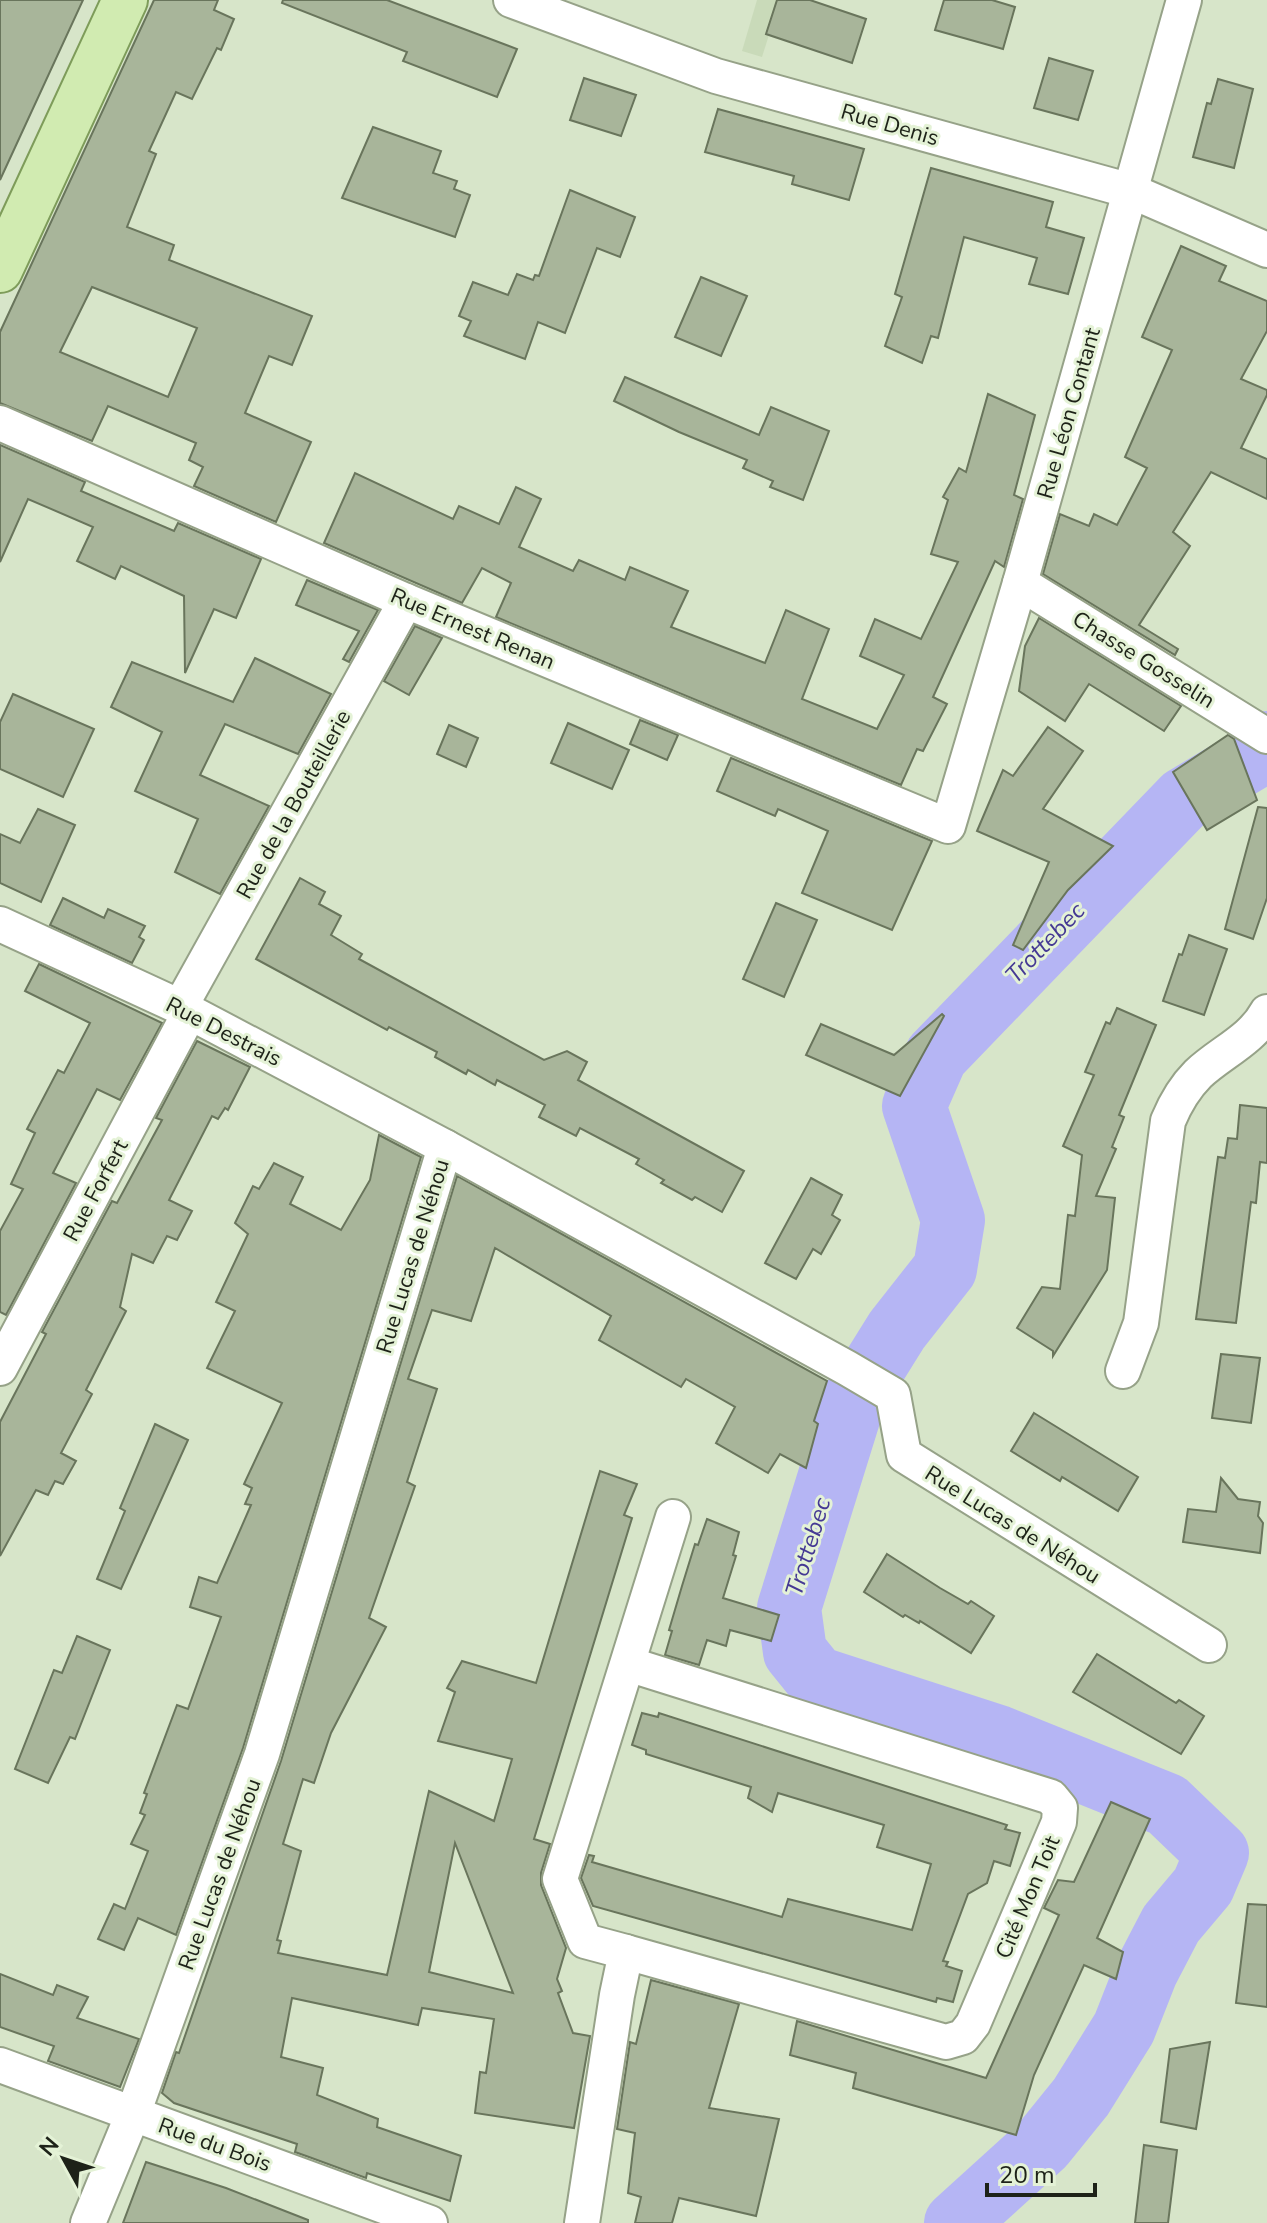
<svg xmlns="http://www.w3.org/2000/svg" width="1267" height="2223" font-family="'Nunito Sans',sans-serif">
  <rect width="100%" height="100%" fill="#d7e5c9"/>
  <path fill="#c9dab9" d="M757,0H780L762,57L742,51Z"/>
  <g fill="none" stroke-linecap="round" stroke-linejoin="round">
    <path stroke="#b5b5f4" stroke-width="64" d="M956,2223L1043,2144L1081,2097L1124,2028L1146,1972L1171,1924L1203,1886L1217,1853L1167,1805L998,1737L816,1678L795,1652L789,1608L854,1399L897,1330L945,1269L953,1220L914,1106L936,1056L1184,799L1251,759L1267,743"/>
  </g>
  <g fill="#a8b59a" stroke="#69755c" stroke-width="2" fill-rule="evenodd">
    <path d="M0,0H83L0,180Z"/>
    <path d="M154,0H218L214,10L234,19L221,50L217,48L192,99L176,92L149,151L156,154L127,227L174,245L169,260L312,316L292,365L269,356L245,413L311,442L276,522L194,486L203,467L189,460L196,443L108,406L92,441L0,403V332ZM92,287L197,328L168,397L60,352Z"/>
    <path d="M283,0H387L517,49L497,97L403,61L407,52L282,3Z"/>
    <path d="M777,0H810L866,19L852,63L766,34Z"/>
    <path d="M944,0H992L1015,7L1003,49L935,30Z"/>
    <path d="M1049,58L1093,71L1078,120L1034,108Z"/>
    <path d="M584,78L636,95L621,136L570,120Z"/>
    <path d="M1218,79L1253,89L1234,168L1193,157L1207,103L1211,104Z"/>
    <path d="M718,109L864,149L849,200L792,184L794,176L705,152Z"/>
    <path d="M373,127L441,151L433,173L457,181L454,189L470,195L455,237L342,198Z"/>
    <path d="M931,168L1053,202L1046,227L1084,238L1068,294L1029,284L1037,258L964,237L938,338L931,336L922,363L885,346L902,297L895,294Z"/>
    <path d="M570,190L635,217L620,257L597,248L565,333L538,322L525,359L464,336L471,321L459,316L473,282L508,295L517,274L533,280L535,275L539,276Z"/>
    <path d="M1181,246L1226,266L1219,281L1267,301V331L1241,379L1267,390V395L1241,448L1267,459V499L1211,472L1173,532L1190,546L1139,625L1178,649L1175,655L1043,574L1060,514L1089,526L1094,514L1117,525L1147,468L1125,457L1172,350L1142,337Z"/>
    <path d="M701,277L747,296L721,356L675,337Z"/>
    <path d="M625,377L759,435L771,407L829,431L803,500L770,487L773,481L743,468L747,460L679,432L614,401Z"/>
    <path d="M988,394L1035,415L1014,495L1023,499L1004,567L995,561L933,697L947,704L923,751L917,749L901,785L496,617L511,583L482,568L462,603L324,543L355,473L453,519L459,506L499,524L516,487L541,499L519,547L573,571L579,560L625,580L630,567L688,591L671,627L765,663L786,610L829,629L802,699L877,729L904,675L860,656L875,619L921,639L958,562L931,554L948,500L943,497L959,468L966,472Z"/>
    <path d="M0,445L85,482L81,491L174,531L178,523L261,559L236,618L214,609L185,673L184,596L121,566L115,579L77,561L93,527L28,499L0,562Z"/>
    <path d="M307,580L378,610L349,662L343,659L359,631L296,605Z"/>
    <path d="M1039,618L1181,706L1164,731L1089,684L1065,721L1019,691L1025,646Z"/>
    <path d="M415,626L442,638L409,695L384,681Z"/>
    <path d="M255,658L331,694L298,754L225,724L200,775L269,806L220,894L175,872L198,819L135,791L162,732L111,707L132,662L233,702Z"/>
    <path d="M13,694L94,729L63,797L0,769V722Z"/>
    <path d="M640,720L678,735L667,760L630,744Z"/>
    <path d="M568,723L629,750L612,789L551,763Z"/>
    <path d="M449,725L478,738L466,767L437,754Z"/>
    <path d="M1048,727L1083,751L1043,809L1113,846L1068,890L1023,950L1013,945L1049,862L977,831L1003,770L1013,776Z"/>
    <path d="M1228,735L1234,739L1257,800L1207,830L1173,772Z"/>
    <path d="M731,758L932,841L892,930L802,893L828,831L778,809L775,816L717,791Z"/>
    <path d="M1258,807L1267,808V898L1253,939L1225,929Z"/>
    <path d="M38,809L75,825L41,902L0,883V834L20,843Z"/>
    <path d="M300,878L325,892L319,904L341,916L331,935L362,954L359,959L544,1060L567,1051L587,1062L578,1080L744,1171L722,1212L695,1197L692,1200L661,1183L664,1180L636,1164L639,1159L580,1128L576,1136L539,1117L545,1105L497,1080L495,1085L468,1070L466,1074L435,1057L437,1052L389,1027L387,1030L256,959Z"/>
    <path d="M63,898L104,918L108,909L145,926L139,937L144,940L132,963L50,925Z"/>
    <path d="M776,903L817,920L784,997L743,979Z"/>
    <path d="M1189,935L1227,949L1204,1015L1163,1001L1179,954L1182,955Z"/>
    <path d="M39,964L162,1023L120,1100L97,1089L53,1173L76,1183L6,1315L0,1312V1231L23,1189L11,1184L35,1133L27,1129L58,1070L64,1073L90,1023L25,991Z"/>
    <path d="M1117,1008L1156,1025L1119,1115L1124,1117L1112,1147L1116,1149L1096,1196L1115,1198L1107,1270L1053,1356V1351L1017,1328L1042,1287L1060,1289L1068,1215L1075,1216L1082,1155L1063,1146L1094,1075L1085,1072L1106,1022L1110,1024Z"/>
    <path d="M942,1014L944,1016L900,1096L806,1055L821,1024L894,1055Z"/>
    <path d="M197,1041L250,1067L228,1110L225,1108L218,1119L212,1116L169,1200L192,1211L177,1240L167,1236L153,1263L132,1254L120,1307L126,1311L86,1390L92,1394L61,1453L76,1461L63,1484L55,1481L48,1495L36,1490L0,1556V1422L46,1334L42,1332L112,1201L117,1203L162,1120L156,1118Z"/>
    <path d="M1240,1105L1267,1108V1163L1260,1162L1256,1203L1251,1202L1236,1323L1196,1319L1218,1157L1225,1158L1228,1138L1237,1139Z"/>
    <path d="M379,1135L421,1157L243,1748L176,1935L138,1918L124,1950L98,1939L114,1904L125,1909L148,1851L131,1844L145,1815L140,1813L147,1794L144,1793L177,1705L188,1709L221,1617L190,1607L199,1577L217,1583L251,1505L245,1504L252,1488L244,1484L282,1403L207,1368L235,1311L216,1302L248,1234L235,1223L253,1186L259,1189L274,1163L303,1177L290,1204L341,1230L370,1180Z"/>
    <path d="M457,1176L827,1381L814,1421L818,1424L806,1468L780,1454L768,1473L716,1443L735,1407L686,1379L681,1387L599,1340L611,1316L495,1248L471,1321L432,1310L408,1379L437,1389L407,1482L415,1486L369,1618L386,1627L331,1733L314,1783L303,1779L283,1844L301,1851L277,1940L281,1941L278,1953L387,1975L429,1791L494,1821L512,1759L438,1741L455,1692L447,1688L462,1661L536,1683L600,1471L637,1484L624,1515L632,1518L534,1839L550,1844L541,1873V1885L566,1948L557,1979L562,1991L558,1993L573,2033L590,2036L574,2128L475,2113L480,2072L486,2073L494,2019L422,2008L418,2025L292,1998L281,2057L323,2068L317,2095L378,2119L377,2127L461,2156L450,2201L367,2173L366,2178L309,2157L295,2152L297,2144L174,2103L162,2093L176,2052L179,2053L281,1761ZM455,1843L491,1936L513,1993L429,1972Z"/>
    <path d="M811,1178L842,1195L832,1215L840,1220L821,1254L813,1249L796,1279L765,1263Z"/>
    <path d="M1221,1354L1260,1358L1251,1423L1212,1418Z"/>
    <path d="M1034,1413L1138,1477L1118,1511L1062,1477L1060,1481L1011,1451Z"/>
    <path d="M155,1424L188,1440L121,1589L97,1579L125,1511L120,1508Z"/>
    <path d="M1221,1478L1238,1499L1260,1502L1258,1516L1263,1523L1260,1553L1183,1542L1188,1509L1216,1512Z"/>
    <path d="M707,1519L739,1532L733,1555L736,1556L723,1598L779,1615L771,1641L730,1630L726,1646L707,1640L699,1665L665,1655L672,1631L669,1630L682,1586L695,1544L698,1545Z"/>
    <path d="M887,1554L940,1588L968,1604L971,1601L994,1616L971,1653L920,1621L919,1623L905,1615L903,1617L864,1592Z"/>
    <path d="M77,1636L110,1650L75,1739L70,1737L48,1783L15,1769L54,1670L62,1673Z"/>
    <path d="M1097,1654L1176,1703L1179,1700L1204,1716L1181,1754L1073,1692Z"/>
    <path d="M642,1713L658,1717L659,1713L1007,1825L1005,1829L1020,1833L1010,1866L994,1861L987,1883L968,1894L943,1961L948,1962L946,1966L962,1971L953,2002L937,1998L936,2002L593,1906L581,1878L589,1855L594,1856L592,1862L782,1917L788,1899L912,1930L931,1864L877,1847L884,1825L778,1793L772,1812L748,1798L751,1787L646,1754V1750L632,1745Z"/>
    <path d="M1111,1802L1150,1819L1097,1938L1123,1952L1116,1979L1084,1965L1034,2075L1016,2135L853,2088L856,2073L790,2055L797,2021L986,2078L1059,1915L1044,1908L1058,1880L1074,1882Z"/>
    <path d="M1248,1904L1267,1905V2007L1236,2003Z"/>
    <path d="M0,1974L53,1995L57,1985L88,1997L77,2018L139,2039L120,2087L48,2061L54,2046L0,2027Z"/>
    <path d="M651,1980L739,2004L709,2108L779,2119L756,2216L679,2198L672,2223H635L641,2197L628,2193L635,2133L617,2129L630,2042L636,2044Z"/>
    <path d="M1210,2042L1196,2129L1161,2122L1170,2049Z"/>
    <path d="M1144,2145L1177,2150L1168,2223H1135Z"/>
    <path d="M146,2162L226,2188L308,2220V2223H123Z"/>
  </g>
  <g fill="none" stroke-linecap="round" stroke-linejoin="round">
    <defs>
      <g id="minor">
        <path d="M511,0L716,76L1131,191L1267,250"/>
        <path d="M0,423L406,601L948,826L1020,583L1184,0"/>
        <path d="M1020,583L1267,736"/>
        <path d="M0,924L180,1007L445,1147L847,1368L893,1395L904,1455L1209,1645"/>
        <path d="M180,1007L406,601"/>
        <path d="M0,1368L190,1012"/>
        <path d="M1123,1371L1141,1323L1168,1121C1175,1104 1184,1088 1198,1074C1220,1053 1252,1040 1267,1012"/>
        <path d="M626,1952L946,2042L963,2037L973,2024L1059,1822L1060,1808L1051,1797L628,1664"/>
        <path d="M0,2065L430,2223"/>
        <path d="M88,2223L133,2114L262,1754L445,1147"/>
        <path d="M582,2223L617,1995L626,1952L585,1941L560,1879L673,1517"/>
      </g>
      <path id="major" d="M0,270L125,0"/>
    </defs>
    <use href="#minor" stroke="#96a288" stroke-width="38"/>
    <use href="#major" stroke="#7e9c5a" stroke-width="48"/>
    <use href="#minor" stroke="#fff" stroke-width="34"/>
    <use href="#major" stroke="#d1ebb1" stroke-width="44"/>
  </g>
  <g text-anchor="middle" stroke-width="6" stroke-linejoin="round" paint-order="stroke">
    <g font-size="22" fill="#1d2218" stroke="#e4f2d6">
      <text transform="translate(890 124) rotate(16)" y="8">Rue Denis</text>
      <text transform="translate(1068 413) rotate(-74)" y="8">Rue Léon Contant</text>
      <text transform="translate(473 628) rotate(23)" y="8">Rue Ernest Renan</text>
      <text transform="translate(1144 659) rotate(32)" y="8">Chasse Gosselin</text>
      <text transform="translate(293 804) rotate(-61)" y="8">Rue de la Bouteillerie</text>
      <text transform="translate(224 1031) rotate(27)" y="8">Rue Destrais</text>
      <text transform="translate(95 1190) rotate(-62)" y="8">Rue Forfert</text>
      <text transform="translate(412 1256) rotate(-73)" y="8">Rue Lucas de Néhou</text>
      <text transform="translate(1013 1524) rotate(32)" y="8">Rue Lucas de Néhou</text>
      <text transform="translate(219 1874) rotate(-70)" y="8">Rue Lucas de Néhou</text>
      <text transform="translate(1027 1897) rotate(-67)" y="8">Cité Mon Toit</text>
      <text transform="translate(215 2144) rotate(20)" y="8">Rue du Bois</text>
    </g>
    <g font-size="24" font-style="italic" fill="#453994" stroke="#e4f2d6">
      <text transform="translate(1045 943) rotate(-46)" y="8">Trottebec</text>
      <text transform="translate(808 1547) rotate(-73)" y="8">Trottebec</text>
    </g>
  </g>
  <g transform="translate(64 2159) rotate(310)" stroke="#e4f2d6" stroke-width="6" paint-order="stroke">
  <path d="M0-6L14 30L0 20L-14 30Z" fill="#1d2218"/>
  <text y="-12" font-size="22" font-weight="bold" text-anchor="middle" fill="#1d2218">N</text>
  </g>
  <path d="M987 2183v12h108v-12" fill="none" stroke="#1d2218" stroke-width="4"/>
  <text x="999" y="2183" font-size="24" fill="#1d2218" stroke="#e4f2d6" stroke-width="6" paint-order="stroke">20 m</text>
</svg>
